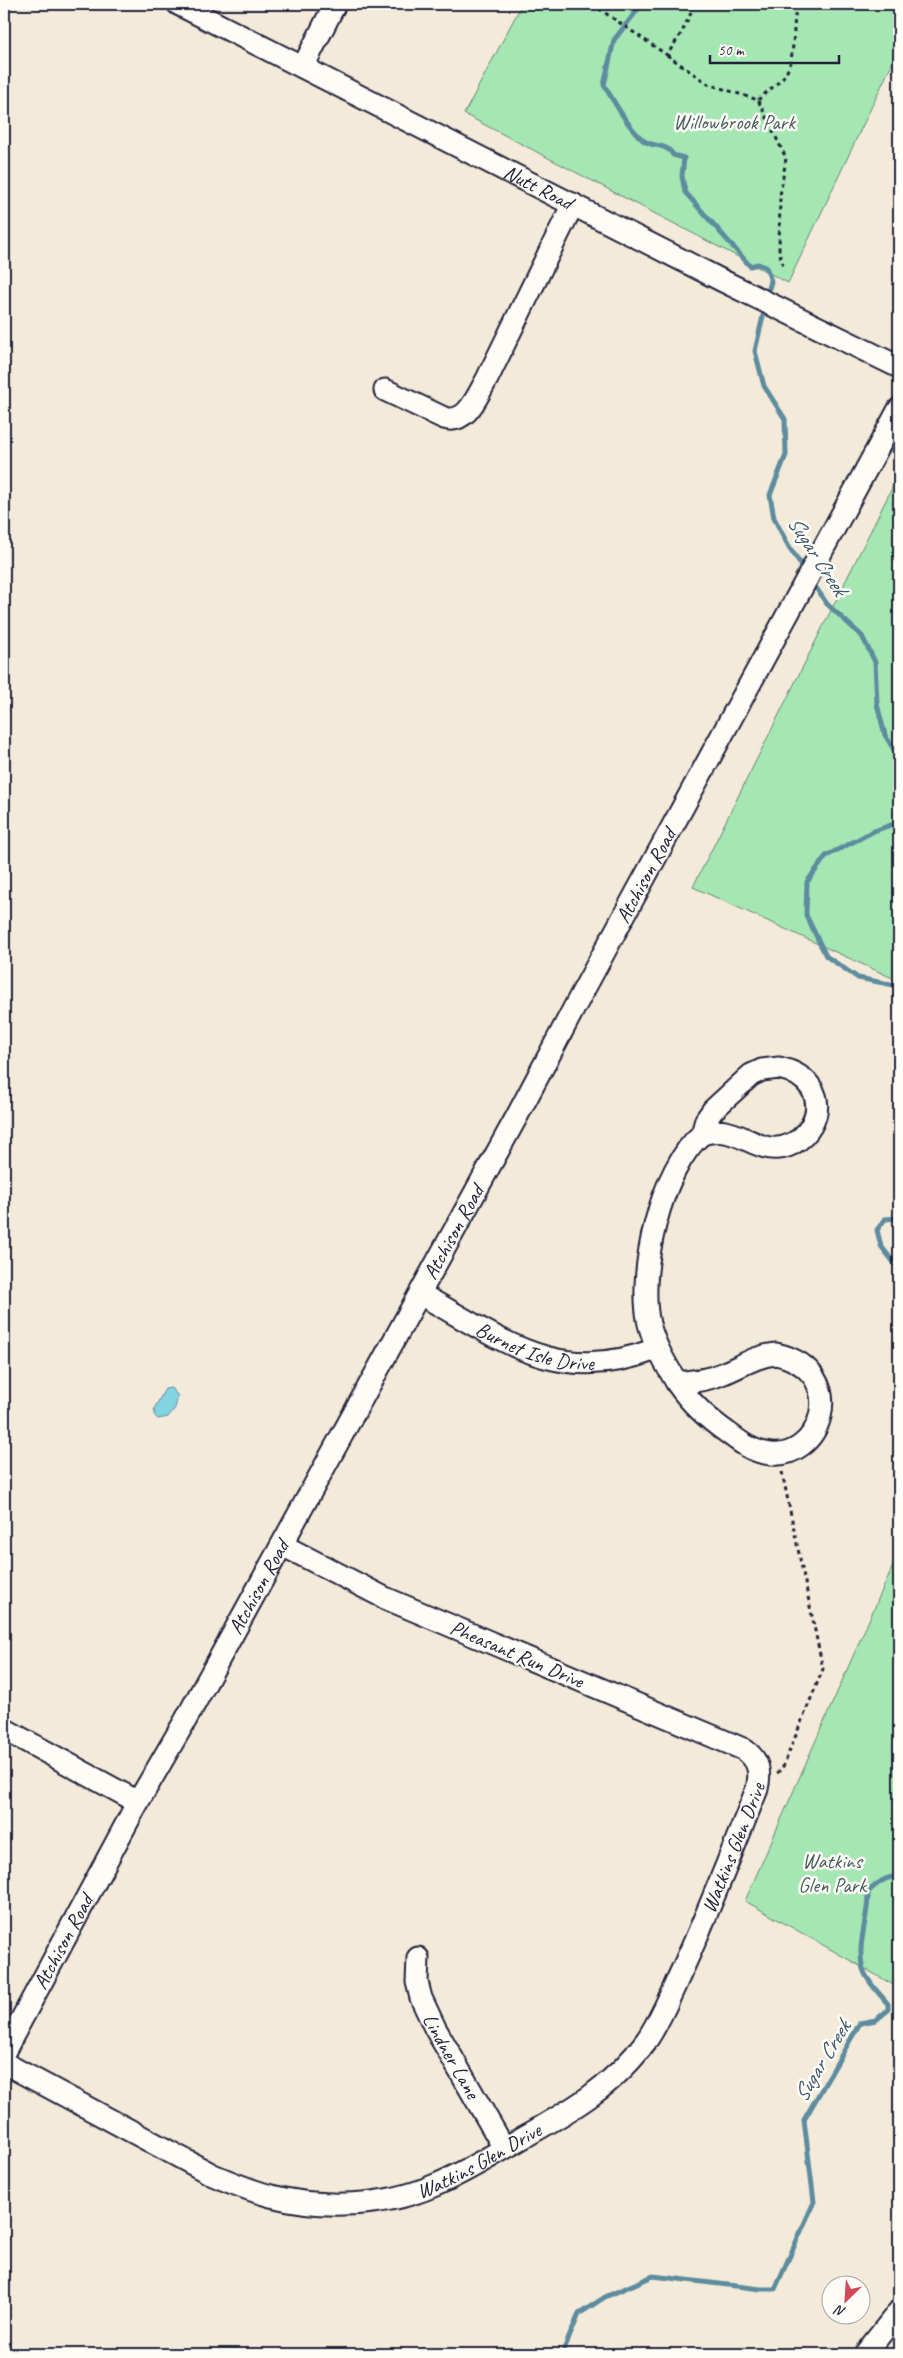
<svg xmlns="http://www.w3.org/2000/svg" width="903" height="2358" font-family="Caveat,sans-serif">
  <rect width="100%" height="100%" fill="#f3ead9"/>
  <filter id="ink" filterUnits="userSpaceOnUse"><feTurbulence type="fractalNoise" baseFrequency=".02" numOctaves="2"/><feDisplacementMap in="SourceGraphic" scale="10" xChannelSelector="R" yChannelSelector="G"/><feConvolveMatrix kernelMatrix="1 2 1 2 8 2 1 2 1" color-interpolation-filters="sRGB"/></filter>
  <g filter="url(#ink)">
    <g fill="#a4e7b2" stroke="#638476">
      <path d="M522,4H899V49L788,283L464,114Z"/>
      <path d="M899,474V981L693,887Z"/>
      <path d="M899,1552V1988L745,1901Z"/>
    </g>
    <path fill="#84d3e1" stroke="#5d8c9f" d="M171,1388L178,1396L175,1408L168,1417L158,1419L155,1416L154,1409L165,1389Z"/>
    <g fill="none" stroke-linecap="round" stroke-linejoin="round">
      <g stroke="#5d8c9f" stroke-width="5">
        <path d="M642,4L614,40L604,85C615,103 627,126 643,140C652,148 666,142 673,155L684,158L682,176L685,192L750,266L758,264L766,267L771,281L767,296"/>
        <path d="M765,307L755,351L764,386L785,419L786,455L770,495L774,518L789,547L805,570"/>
        <path d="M812,582L827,604L862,636L875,662L877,704L885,735L899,758"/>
        <path d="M899,822L874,831L826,856L807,882L806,915L826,956L858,978L899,986"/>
        <path d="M899,1218L885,1219L877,1230L881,1246L899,1269"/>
        <path d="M562,2354L579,2314L605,2297L653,2276L761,2289H775L814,2202L804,2120L860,2023L876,2020L888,2010V2004C880,1994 867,1982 863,1969C856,1945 869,1917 868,1892C876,1884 887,1875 899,1877"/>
      </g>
      <defs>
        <g id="minor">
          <path id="s1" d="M178,4L721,280L899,367"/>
          <path d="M303,67L335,4"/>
          <path d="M385,390L444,418C467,425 477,396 487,379L573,204"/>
          <path d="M779,1068C807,1074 827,1097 811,1126C807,1133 800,1140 792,1144C758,1161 740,1121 702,1134L706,1120L713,1110L751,1075L762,1070Z"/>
          <path id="s2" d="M420,1294C503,1340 558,1387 656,1349"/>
          <path d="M776,1354C853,1371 821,1466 765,1453C750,1450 740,1442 728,1433C708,1419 691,1404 677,1383C694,1381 709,1380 724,1373C742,1366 755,1356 776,1354Z"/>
          <path d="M677,1383C665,1363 655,1346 649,1324C637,1273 661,1168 702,1134"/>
          <path d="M4,1729L138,1802"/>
          <path id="s3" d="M418,1958L417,1982L421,1998L435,2028L504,2148"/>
          <path id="s4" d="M4,2052L138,1802L185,1721L516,1118L582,993L899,409"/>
          <path id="s5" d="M4,2063L213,2175C232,2183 251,2191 271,2196C322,2209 384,2207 433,2186C465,2173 494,2154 524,2137C570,2111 615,2085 646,2041C661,2020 671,1993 682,1970C709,1911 733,1849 757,1789C761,1772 759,1759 743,1749L385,1598L282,1545"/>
          <path d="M865,2354L899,2311"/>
        </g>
      </defs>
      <use href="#minor" stroke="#22223b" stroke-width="25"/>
      <g stroke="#22223b" stroke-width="3" stroke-dasharray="4 4" stroke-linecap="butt">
        <path d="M592,4L667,55L682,32L695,4"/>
        <path d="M667,55L708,84L758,100L786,158L780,196L779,251L783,265"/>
        <path d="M758,100C767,91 780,83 786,73C796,57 792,23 797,4"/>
        <path d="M777,1773L782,1769L823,1669L782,1472"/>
      </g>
      <use href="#minor" stroke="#fdfcf7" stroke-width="21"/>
    </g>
  </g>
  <g text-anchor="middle" stroke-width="5" stroke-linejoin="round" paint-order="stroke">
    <g font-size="21" fill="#495d5f" stroke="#fdfcf7">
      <text x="734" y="129">Willowbrook Park</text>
      <text x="832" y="1868">Watkins<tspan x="832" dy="24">Glen Park</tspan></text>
    </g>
    <g font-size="21" fill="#22223b" stroke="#fdfcf7">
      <text dy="7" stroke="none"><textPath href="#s1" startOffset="404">Nutt Road</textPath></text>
      <text dy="7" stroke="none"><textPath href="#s4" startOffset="1340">Atchison Road</textPath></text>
      <text dy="7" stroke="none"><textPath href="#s4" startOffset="935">Atchison Road</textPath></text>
      <text dy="7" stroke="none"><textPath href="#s2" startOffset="128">Burnet Isle Drive</textPath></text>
      <text dy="7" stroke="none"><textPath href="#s4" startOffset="530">Atchison Road</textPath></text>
      <text transform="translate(517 1654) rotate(23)" y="7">Pheasant Run Drive</text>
      <text dy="7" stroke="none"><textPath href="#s5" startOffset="936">Watkins Glen Drive</textPath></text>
      <text dy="7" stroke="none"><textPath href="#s4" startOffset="125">Atchison Road</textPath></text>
      <text dy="7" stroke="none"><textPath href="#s3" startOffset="106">Lindner Lane</textPath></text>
      <text dy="7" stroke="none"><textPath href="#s5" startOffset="516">Watkins Glen Drive</textPath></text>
    </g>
    <g font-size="22" font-style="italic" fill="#3f576d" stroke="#fdfcf7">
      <text transform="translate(818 555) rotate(57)" y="8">Sugar Creek</text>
      <text transform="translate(821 2061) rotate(-59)" y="8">Sugar Creek</text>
    </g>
  </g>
  <rect width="903" height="2358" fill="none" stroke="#fdfcf7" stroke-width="20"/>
  <rect x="10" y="10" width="883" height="2338" fill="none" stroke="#22223b" stroke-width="2" filter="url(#ink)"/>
  <g transform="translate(846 2300) rotate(205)"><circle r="24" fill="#fdfcf7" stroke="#a5a5ac"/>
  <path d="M0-4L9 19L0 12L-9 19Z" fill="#d1495b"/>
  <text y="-8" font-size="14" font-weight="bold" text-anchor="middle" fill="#22223b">N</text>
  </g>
  <path d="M710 55v8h129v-8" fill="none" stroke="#22223b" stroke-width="2.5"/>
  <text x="718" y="55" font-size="15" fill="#22223b" stroke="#fdfcf7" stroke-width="4" paint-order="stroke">50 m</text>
</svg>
